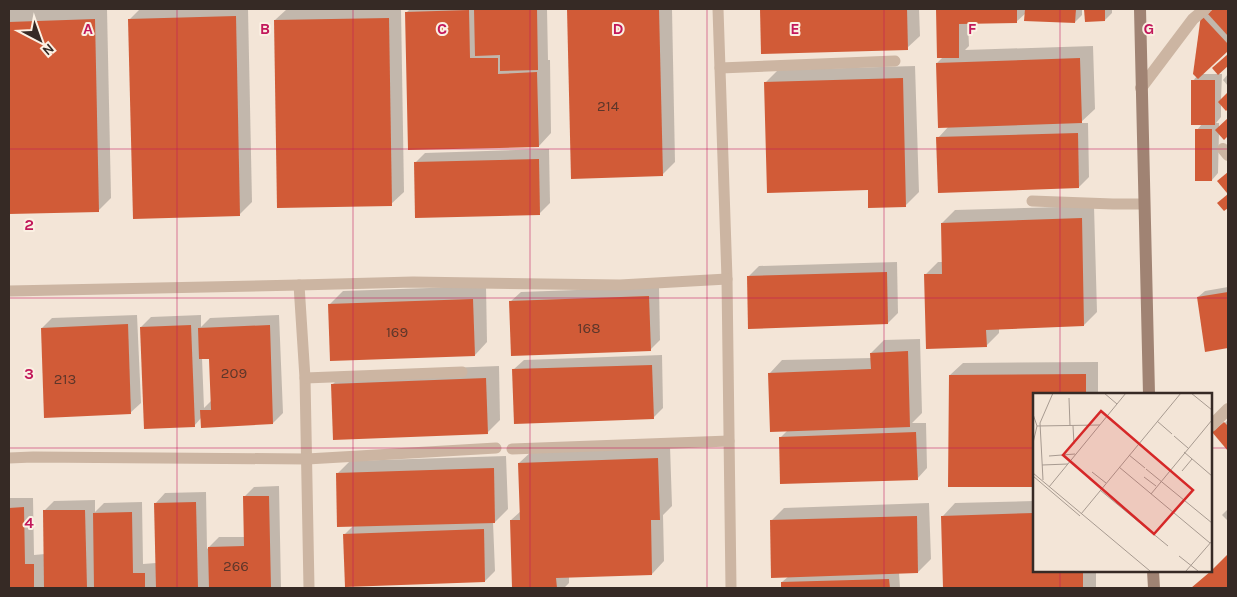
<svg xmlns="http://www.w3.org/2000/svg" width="1237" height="597" font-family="Karla,sans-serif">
  <rect width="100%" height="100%" fill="#f3e5d7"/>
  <g fill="#0003" fill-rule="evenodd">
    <path d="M44,9H107L111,198L98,211L9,213V10Z"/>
    <path d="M140,9H248L252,202L239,215L130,19Z"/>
    <path d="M287,9H401L404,192L391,204L275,20Z"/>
    <path d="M410,9H547L548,60H550L551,133L539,146L407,12Z"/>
    <path d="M569,9H672L675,162L662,175L572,177Z"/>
    <path d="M761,9H919L920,36L907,48L762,53Z"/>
    <path d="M937,9H1082V15L1075,22L1026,13L1016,22L968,23L969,46L965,50L1093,46L1095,109L1080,123H1088L1089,177L1079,187L938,138L949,126L937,63L943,57H938Z"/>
    <path d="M1085,9H1112V13L1105,20L1086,21Z"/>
    <path d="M1209,9L1212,12L1215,9H1228V49L1201,74H1222L1221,100L1228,93V107L1226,109L1221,104V117L1216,123H1219V129L1228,119V134L1224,138L1219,132L1218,173L1212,180L1197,130L1202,124L1193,81L1197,76L1202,15Z"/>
    <path d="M915,66L919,192L906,205L766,82L778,70Z"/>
    <path d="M1228,74V86L1223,80Z"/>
    <path d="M549,149L550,203L540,213L415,163L425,153Z"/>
    <path d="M1094,206L1097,312L1084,325L999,328V333L986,346L925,275L938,262H943L942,223L955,210Z"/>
    <path d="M897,262L898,313L888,323L748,277L759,266Z"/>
    <path d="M486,286L487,342L475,355L330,304L343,291Z"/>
    <path d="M659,287L660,340L650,350L510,302L521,292Z"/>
    <path d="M1228,287V347L1206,350L1198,297L1205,291Z"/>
    <path d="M137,315L141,403L130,413L42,328L52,318Z"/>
    <path d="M201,315V327L210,318L279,315L283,413L273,423L201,418L194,426L141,327L151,317ZM210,357L212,400L204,408L202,358Z"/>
    <path d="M920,339L922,413L912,423H926L927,468L917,479L780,438L788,430L770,373L782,360L872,358L871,353L884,340Z"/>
    <path d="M662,355L663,408L653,418L513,370L524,360Z"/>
    <path d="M1098,362V394H1034V485L949,486L950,375L963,363Z"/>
    <path d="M499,366L500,420L487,433L332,385L345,372Z"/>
    <path d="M1228,420V449L1214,432Z"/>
    <path d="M670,446L672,506L663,515L664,561L652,574L569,576V583L564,588H513L511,520L521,511L519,463L532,451Z"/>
    <path d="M506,456L508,509L495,522H493L495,571L485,581L345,534L353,526L337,474L350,461Z"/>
    <path d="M279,486L281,588H9V498H33L34,555L45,554L44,511L54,501L95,500V512L104,503L142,502L143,564L156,563L155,504L165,493L206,492L207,549L219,537H245L244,497L254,487Z"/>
    <path d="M1034,501V571H1096V588H945L943,516L955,503Z"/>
    <path d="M929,503L931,559L918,572L899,573L900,588H782V582L789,576L771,521L784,508Z"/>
    <path d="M1228,509V521L1222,515Z"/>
    <path d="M1228,555V588H1193L1202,580Z"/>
  </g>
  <g fill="#d15b37">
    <path d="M474,9H537L538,70L500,71V55L475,56Z"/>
    <path d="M567,9H659L663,176L571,179Z"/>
    <path d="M760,9H907L908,50L761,54Z"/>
    <path d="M936,9H1017V23L959,24V58H937Z"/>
    <path d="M1025,9H1076L1075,23L1024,21Z"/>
    <path d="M1084,9H1105V21L1085,22Z"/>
    <path d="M1213,9H1228V36L1208,14Z"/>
    <path d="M469,10L470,58H498V74L537,72L539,147L408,150L405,12Z"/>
    <path d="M1201,15L1228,44V51L1198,79L1193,74Z"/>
    <path d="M236,16L240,216L133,219L128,19Z"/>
    <path d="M389,18L392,206L277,208L274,20Z"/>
    <path d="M95,19L99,212L9,214V22Z"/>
    <path d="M1228,54V66L1218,75L1212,68Z"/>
    <path d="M1080,58L1082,123L938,128L936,63Z"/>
    <path d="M903,78L906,207L868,208V190L767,193L764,82Z"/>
    <rect x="1191" y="80" width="24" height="45"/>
    <path d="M1228,92V109L1226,111L1218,102Z"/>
    <path d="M1228,118V136L1224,140L1215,130Z"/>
    <rect x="1195" y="129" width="17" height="52"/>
    <path d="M1078,133L1079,188L938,193L936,137Z"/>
    <path d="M539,159L540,215L415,218L414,162Z"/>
    <path d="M1228,172V192L1227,193L1217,181Z"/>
    <path d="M1228,194V208L1224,211L1217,203Z"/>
    <path d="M1082,218L1084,326L986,330L987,347L926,349L924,274H942L941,223Z"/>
    <path d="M887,272L888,324L748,329L747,276Z"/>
    <path d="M1228,292V348L1205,352L1197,297Z"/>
    <path d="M649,296L651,351L511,356L509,301Z"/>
    <path d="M473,299L475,356L330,361L328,304Z"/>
    <path d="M128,324L131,414L44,418L41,328Z"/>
    <path d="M191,325L195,427L144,429L140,327Z"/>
    <path d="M270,325L273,424L201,428L200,410H211L209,359H199L198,328Z"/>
    <path d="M908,351L910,427L770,432L768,373L871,369L870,353Z"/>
    <path d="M652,365L654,419L514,424L512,369Z"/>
    <path d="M1086,374V394H1034V487H948L949,375Z"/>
    <path d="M486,378L488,434L333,440L331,384Z"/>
    <path d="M1224,422L1228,426V451L1212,432Z"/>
    <path d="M916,432L918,480L780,484L779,437Z"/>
    <path d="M658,458L660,520H651L652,575L556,578L557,588H512L510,520H520L518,463Z"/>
    <path d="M494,468L495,523L337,527L336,473Z"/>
    <path d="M243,496H269L271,588H209L208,547L244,546Z"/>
    <path d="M196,502L198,588H156L154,503Z"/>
    <path d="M24,507L25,564H34V588H9V508Z"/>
    <path d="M43,510H85L87,588H44Z"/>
    <path d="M132,512L133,573H145V588H94L93,513Z"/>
    <path d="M1034,513V571H1083V588H943L941,516Z"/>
    <path d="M917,516L918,573L771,578L770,520Z"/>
    <path d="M484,529L485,582L345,587L343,534Z"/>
    <path d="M1228,554V588H1191L1211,571Z"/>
    <path d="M889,579L890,588H781V582Z"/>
  </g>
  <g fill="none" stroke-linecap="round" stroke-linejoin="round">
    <g stroke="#ccb5a2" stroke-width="11">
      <path d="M718,9L727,279L731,588"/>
      <path d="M720,68L895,61"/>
      <path d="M1032,201L1113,204H1144"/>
      <path d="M299,285L305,378L309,588"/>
      <path d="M9,291L299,285L413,282L620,285L727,279"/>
      <path d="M305,378L462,372"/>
      <path d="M512,449L729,441"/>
      <path d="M9,458L33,457L307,459L496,448"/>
    </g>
    <g stroke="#ccb5a2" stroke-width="12">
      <path d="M1141,88L1193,19L1205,9"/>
      <path d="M1223,149L1228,155"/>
      <path d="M1211,426L1228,409"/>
    </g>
    <g stroke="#a08373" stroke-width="12">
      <path d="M1140,9L1149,394"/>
      <path d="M1153,571L1154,588"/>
    </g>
  </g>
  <path fill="none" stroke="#c2185b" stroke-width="1" stroke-opacity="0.55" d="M177,9V588M353,9V588M530,9V588M707,9V588M884,9V588M1060,9V394M9,149H1228M9,298H1228M9,448H1034M1211,448H1228M1060,571V588"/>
  <g text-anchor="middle" stroke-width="4" stroke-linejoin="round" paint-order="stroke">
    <g font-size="15" fill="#5d362a">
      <text x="608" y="111">214</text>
      <text x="589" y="333">168</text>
      <text x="397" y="337">169</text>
      <text x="234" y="378">209</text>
      <text x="65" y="384">213</text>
      <text x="236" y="571">266</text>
    </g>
  </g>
  <g transform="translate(1033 393)">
    <rect width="179" height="179" fill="#f3e5d7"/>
    <path fill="none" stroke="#a79a90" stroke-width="1" d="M71,0L84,11M158,0L179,17M36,5L37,33M0,21L4,33L0,50M124,28L139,41M4,33L67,32M40,33L41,51M141,43L155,55M151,59L179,83M96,62L112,75M16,63L42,61M9,72L35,71M86,74L177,150M113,76L179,130M149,78L159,66M59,79L73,90M0,80L117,178M0,83L47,123M111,84L123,93M10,87L7,30L20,0M16,94L93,0M67,97L135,153M118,101L179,27M48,121L148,0M146,163L165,178M153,178L179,148"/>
    <path fill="#d62828" fill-opacity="0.15" stroke="#d62828" stroke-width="2.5" d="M68,18L160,97L121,141L30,62Z"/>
    <rect width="179" height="179" fill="none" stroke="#362a25" stroke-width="2.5"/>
  </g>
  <g font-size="16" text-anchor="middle" font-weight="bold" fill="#c2185b" stroke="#fbf0e3" stroke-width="4" stroke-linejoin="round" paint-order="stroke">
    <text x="88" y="34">A</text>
    <text x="265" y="34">B</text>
    <text x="442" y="34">C</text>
    <text x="618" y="34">D</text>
    <text x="795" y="34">E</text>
    <text x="972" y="34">F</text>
    <text x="1149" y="34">G</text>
    <text x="29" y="230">2</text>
    <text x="29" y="379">3</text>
    <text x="29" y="528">4</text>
  </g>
  <rect width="1237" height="597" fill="none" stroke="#362a25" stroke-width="20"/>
  <g transform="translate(40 40) rotate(139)" stroke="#fbf0e3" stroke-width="4" paint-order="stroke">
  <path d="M0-4L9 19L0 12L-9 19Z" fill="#362a25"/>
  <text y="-8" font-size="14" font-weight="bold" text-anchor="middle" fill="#362a25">N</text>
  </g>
</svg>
